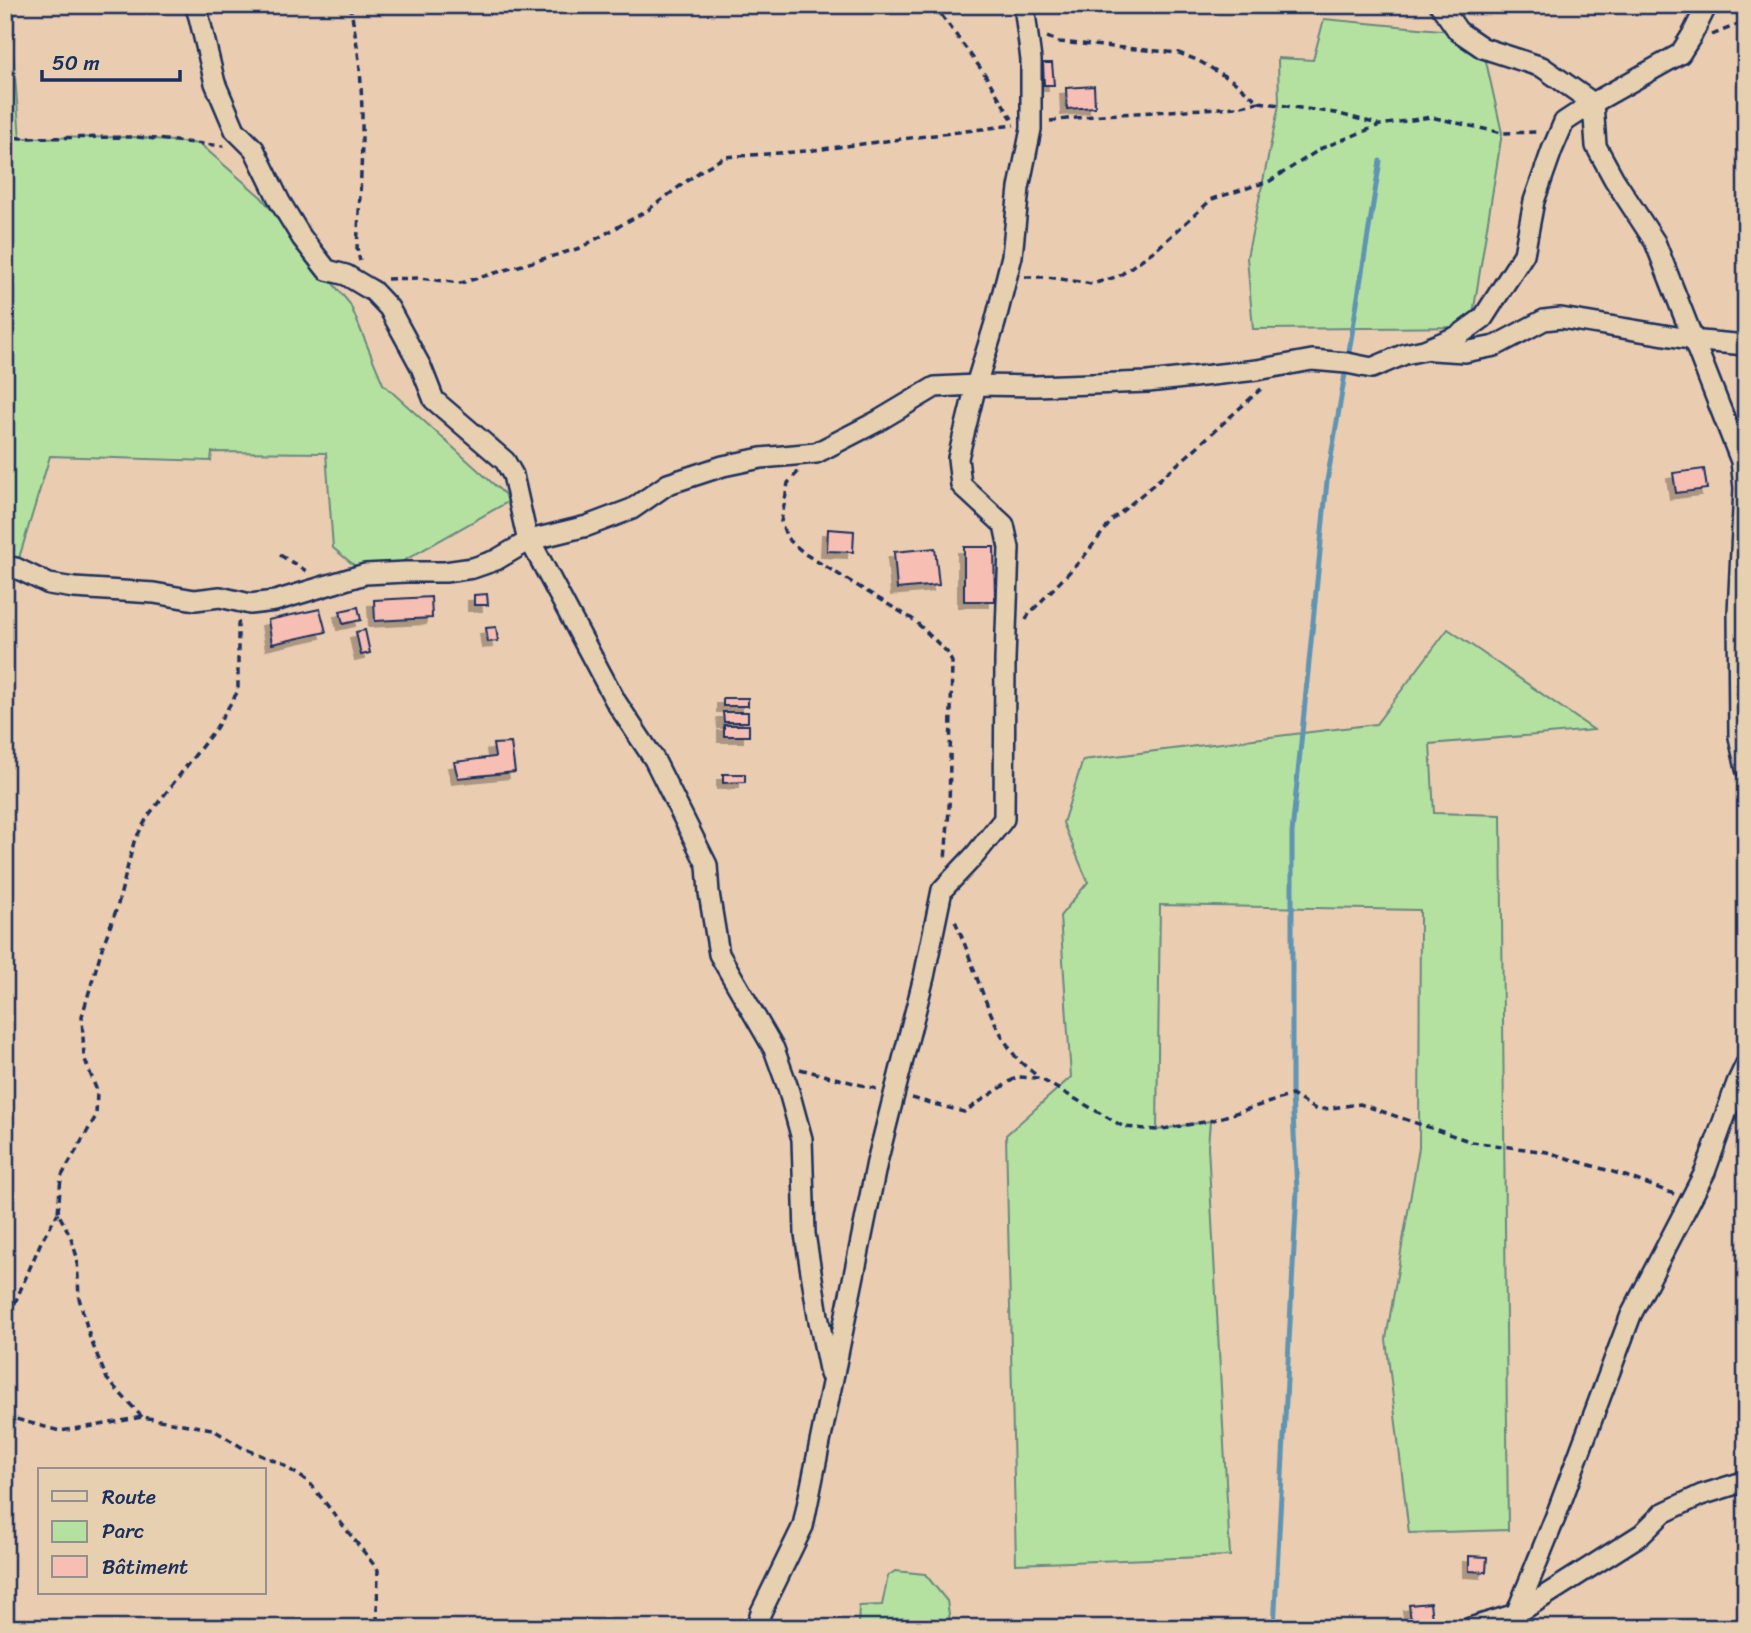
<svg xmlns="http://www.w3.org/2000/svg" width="1751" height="1633" font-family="Sriracha,sans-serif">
  <defs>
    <filter id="shadow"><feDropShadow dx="-6" dy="6" stdDeviation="0" flood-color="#0004"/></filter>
  </defs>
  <rect width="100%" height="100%" fill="#eacdb0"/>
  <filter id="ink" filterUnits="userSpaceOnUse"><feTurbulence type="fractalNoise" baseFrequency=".0143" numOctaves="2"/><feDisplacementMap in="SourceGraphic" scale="14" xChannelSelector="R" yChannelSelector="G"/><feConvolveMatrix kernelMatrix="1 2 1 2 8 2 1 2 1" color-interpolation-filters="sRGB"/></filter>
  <g filter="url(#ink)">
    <g fill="#b5e1a0" stroke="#68887f" stroke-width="2">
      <path d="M5,5H9L20,138L136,137L200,144L261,197L350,304L383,384L511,500L382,573L365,574L333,548L326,453L212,452L211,461L50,456L16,568L5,566Z"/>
      <path d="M1324,19L1451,31L1483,48L1502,133L1471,327L1253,329L1247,257L1279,105L1278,58L1313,60Z"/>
      <path d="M1448,629L1594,730L1430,744L1434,813L1501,815L1508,1530L1409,1533L1386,1339L1419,1148L1420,910L1160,905L1157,1130L1210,1121L1208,1146L1230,1556L1016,1564L1006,1135L1071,1077L1060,916L1088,882L1063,823L1083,760L1376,724Z"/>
      <path d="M895,1571L925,1574L947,1601L951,1628H858L859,1606L882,1605L888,1576Z"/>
    </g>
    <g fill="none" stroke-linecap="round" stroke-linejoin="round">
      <g stroke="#5e94b2" stroke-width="5">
        <path d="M1348,358L1380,161"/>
        <path d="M1274,1628L1297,1190L1292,1095V833L1327,481L1346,368"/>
      </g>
    </g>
    <g fill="#f7beb3" stroke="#1b2f5e" stroke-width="2" filter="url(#shadow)">
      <path d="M1043,63H1052L1054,85H1044Z"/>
      <path d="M1094,86L1095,107L1067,109L1066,88Z"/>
      <path d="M1704,469L1707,489L1676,493L1673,473Z"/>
      <path d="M828,529L854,531L853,552L827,551Z"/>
      <path d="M964,547H994L995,601H964Z"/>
      <path d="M935,548L939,585L897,589L894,552Z"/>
      <path d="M487,594L488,605H474V595Z"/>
      <path d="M431,597L432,618L375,621L374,600Z"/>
      <path d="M358,607L361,620L343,624L340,611Z"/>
      <path d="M320,609L326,632L272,644L268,620Z"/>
      <path d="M496,627L498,641L488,642L486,628Z"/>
      <path d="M365,630L370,653L361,655L356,632Z"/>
      <rect x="723" y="698" width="25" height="8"/>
      <path d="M723,712H748V722H724Z"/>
      <rect x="724" y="725" width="25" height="11"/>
      <path d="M511,743L515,772L458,778L454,762L495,757L493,744Z"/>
      <path d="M723,774H745V782L723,783Z"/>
      <path d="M1469,1556L1487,1557L1486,1572L1469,1571Z"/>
      <path d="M1430,1603L1432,1619L1411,1621L1409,1605Z"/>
    </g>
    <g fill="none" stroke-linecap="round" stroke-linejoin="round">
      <defs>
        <g id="minor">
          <path d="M195,5L199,17L215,83L235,130L254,149L280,202L302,238L327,270L346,275L366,287L373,291L389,308L421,367L434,400L505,461L513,475L526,533L616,702L654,759L707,865L709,893L719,954L774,1049L788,1088L802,1139L805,1234L818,1316L830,1374"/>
          <path d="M1440,5L1458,31L1483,48L1542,67L1593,103L1596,146L1614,179L1655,242L1741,461L1744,488L1738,613L1739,737L1746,769"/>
          <path d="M1432,350L1465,352L1495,346L1544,320L1561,318L1701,341L1746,345"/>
          <path d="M5,566L16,568L49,584L74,588L154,593L195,600L220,597L250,604L275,601L365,574L406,572H445L473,568L496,560L530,540L587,526L632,509L668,484L723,466L761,458L816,453L878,421L935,387L976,385L1035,386L1148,382L1257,370L1312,360L1347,363L1372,368L1405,354L1424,350L1458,336L1483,318L1524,254L1534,201L1552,150L1564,122L1593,103L1680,54L1692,35L1707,5"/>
          <path d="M756,1628L761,1612L803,1526L877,1162L924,977L942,890L975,855L1004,819L1005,659L1009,548L1004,525L961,485L958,458L976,385L995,323L1012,256L1019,188L1031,129V60L1024,5"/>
          <path d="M1470,1628L1516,1614L1642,1534L1663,1513L1701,1495L1746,1481"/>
          <path d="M1507,1628L1516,1614L1555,1518L1631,1315L1705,1172L1737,1083L1746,1064"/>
        </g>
      </defs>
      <use href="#minor" stroke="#1b2f5e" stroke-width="24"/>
      <g stroke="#1b2f5e" stroke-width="3.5" stroke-dasharray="7 5" stroke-linecap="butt">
        <path d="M350,5C355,32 360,59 361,86C364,140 360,194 357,248L360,261"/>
        <path d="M934,5L984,73L1012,119"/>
        <path d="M998,5L1005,11"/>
        <path d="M1712,35L1746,21"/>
        <path d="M1047,37L1059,42L1179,53L1199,61L1233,81L1259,102L1335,113L1378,124"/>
        <path d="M1050,121L1102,115L1237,107L1259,102"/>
        <path d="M5,136L20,138L136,137L224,146"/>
        <path d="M1025,277H1048L1092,284L1119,276L1159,247L1212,199L1270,181L1322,148L1380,125L1431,117L1502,133L1539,132"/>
        <path d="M387,279L418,278L461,283L580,248L648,210L703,169L725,157L806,151L1014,125"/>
        <path d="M798,472L788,483L781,522L787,538L805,554L914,620L947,652L952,662L949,810L945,860"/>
        <path d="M280,555L308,572"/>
        <path d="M1026,620L1029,614L1082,559L1113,519L1187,456L1262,388"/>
        <path d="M955,921C975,965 985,1014 1013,1053C1019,1062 1029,1069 1037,1076"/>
        <path d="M800,1069L877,1089"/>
        <path d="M912,1098L964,1112L1017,1077L1039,1078L1124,1127L1157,1130L1210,1121L1292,1095L1317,1110L1360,1104L1472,1142L1547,1152L1623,1175L1674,1194"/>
        <path d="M5,1326L41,1242L58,1213"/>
        <path d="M5,1416L60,1431L100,1425L142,1417L212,1429L243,1448L280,1463L309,1482L378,1570L377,1617L383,1628"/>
        <path d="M142,1417L107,1379L90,1338L79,1298L77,1257L70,1235L58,1213L61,1177L96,1116L97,1091L84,1057L82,1016L102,948L117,908L134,842L148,816L216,728L238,691V625L239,620"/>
      </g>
      <use href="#minor" stroke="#e6d0af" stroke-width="19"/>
    </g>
  </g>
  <rect width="1751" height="1633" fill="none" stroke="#e6d0af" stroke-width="28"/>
  <rect x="14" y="14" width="1723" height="1605" fill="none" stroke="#1b2f5e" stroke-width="2.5" filter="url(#ink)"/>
  <rect x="38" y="1468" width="228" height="126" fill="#e6d0af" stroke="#95908f" stroke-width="2"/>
  <rect x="52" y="1491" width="35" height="10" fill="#e6d0af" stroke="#95908f" stroke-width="2"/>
  <text x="102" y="1504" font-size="21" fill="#1b2f5e">Route</text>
  <rect x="52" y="1521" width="35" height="21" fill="#b5e1a0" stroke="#95908f" stroke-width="2"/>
  <text x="102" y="1538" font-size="21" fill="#1b2f5e">Parc</text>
  <rect x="52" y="1556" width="35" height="21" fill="#f7beb3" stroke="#95908f" stroke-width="2"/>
  <text x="102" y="1574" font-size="21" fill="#1b2f5e">Bâtiment</text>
  <path d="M42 70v10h138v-10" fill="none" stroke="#1b2f5e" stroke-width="3.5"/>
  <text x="52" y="70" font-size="21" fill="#1b2f5e" stroke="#e6d0af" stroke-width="5" paint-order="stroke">50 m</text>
</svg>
